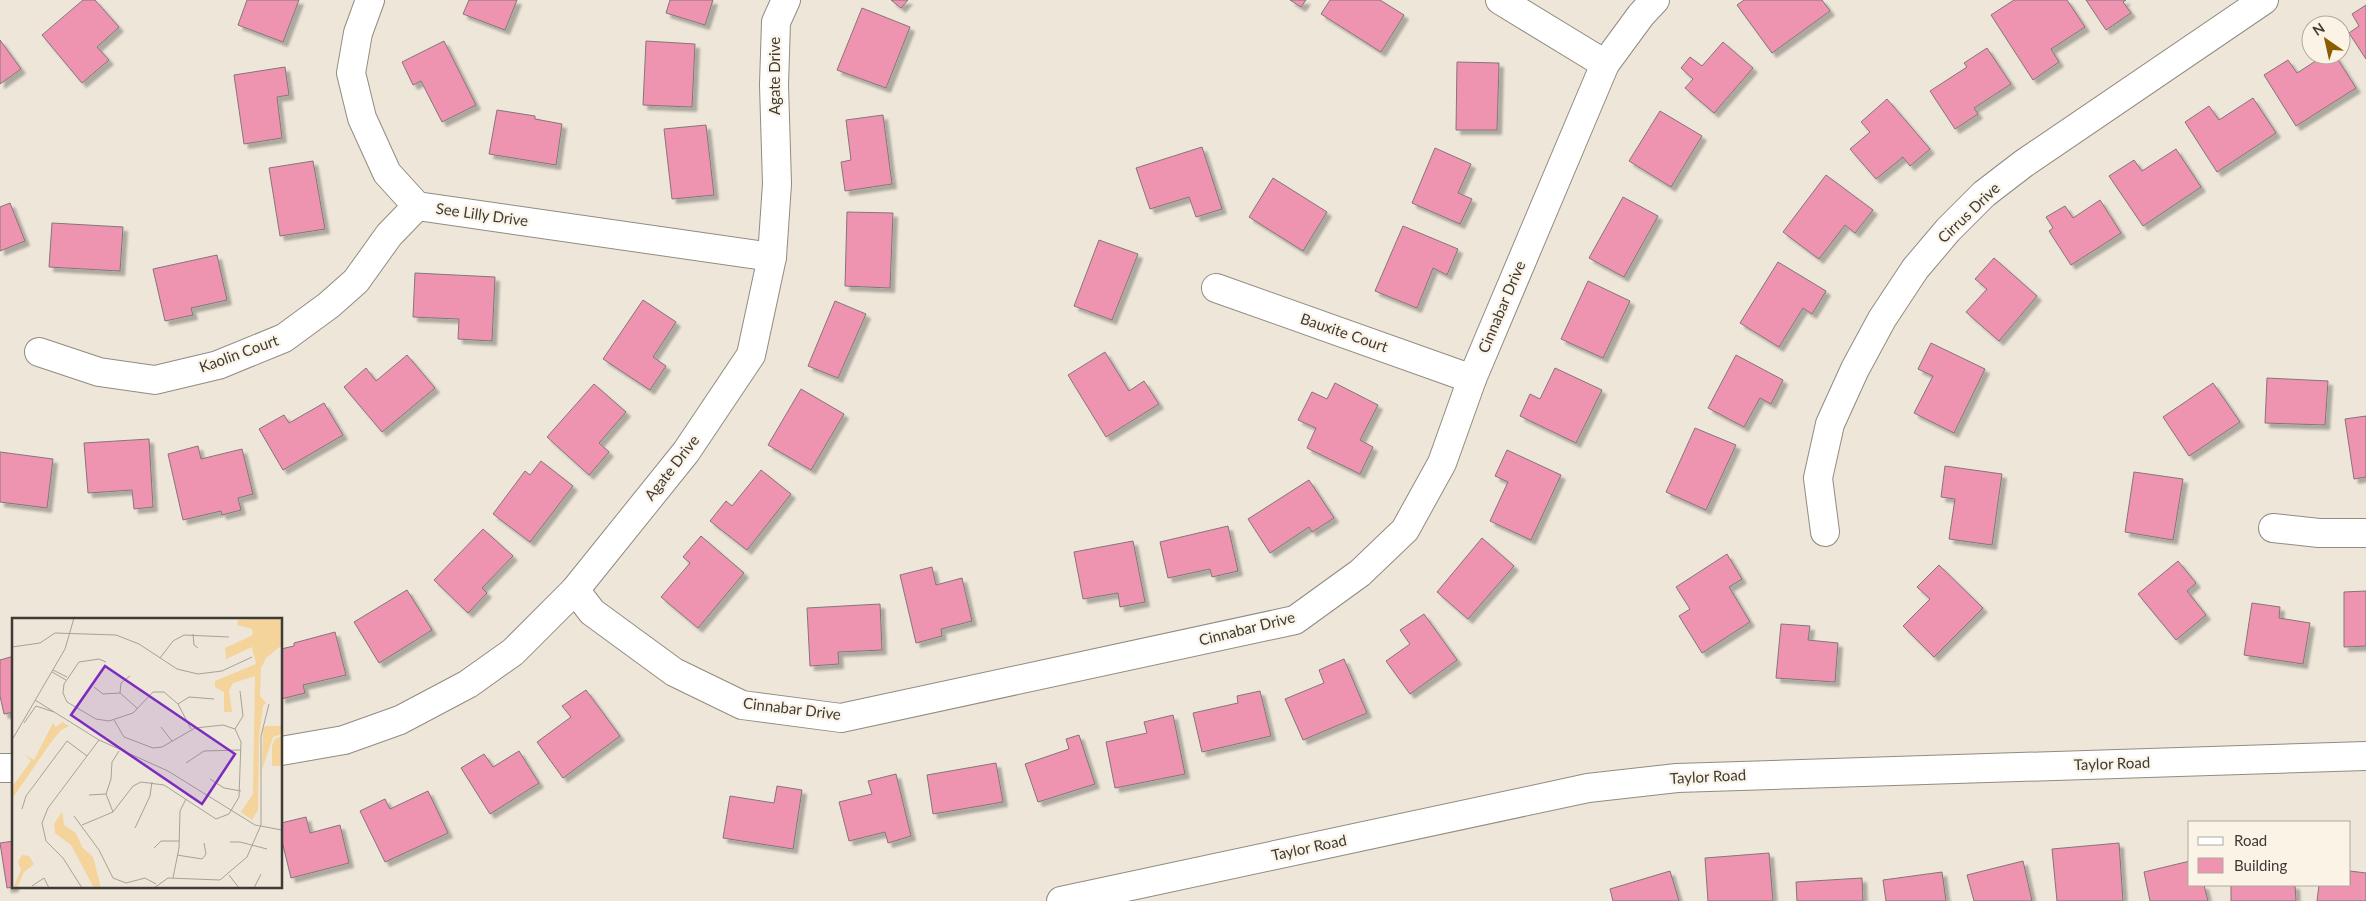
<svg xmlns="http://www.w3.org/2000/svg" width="2366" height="901" font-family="Lato,sans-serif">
  <defs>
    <filter id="shadow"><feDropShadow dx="4.5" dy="4.5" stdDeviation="1" flood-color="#0004"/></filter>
  </defs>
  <rect width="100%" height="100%" fill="#ede6d9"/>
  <g fill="#ef94b0" stroke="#847579" filter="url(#shadow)">
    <path d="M83,0H95L119,27L97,47L109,60L82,83L42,35Z"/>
    <path d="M247,0H299L283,42L238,25Z"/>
    <path d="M469,0H517L505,30L463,14Z"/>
    <path d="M670,0H713L705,25L666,13Z"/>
    <path d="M891,0H908L901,8Z"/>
    <path d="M1290,0H1306L1301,7Z"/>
    <path d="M1330,0H1380L1404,15L1381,52L1321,14Z"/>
    <path d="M1744,0H1822L1830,11L1772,53L1737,5Z"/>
    <path d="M2014,0H2067L2085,27L2051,49L2059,62L2033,80L1991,15Z"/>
    <path d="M2086,0H2126L2123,2L2131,13L2106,30Z"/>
    <path d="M2366,5V59L2349,33L2359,26L2352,14Z"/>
    <path d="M862,8L910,27L886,88L837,70Z"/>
    <path d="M0,40L21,69L0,84Z"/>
    <path d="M444,41L476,105L442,122L421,81L413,85L402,62Z"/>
    <path d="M646,41L695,44L692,107L643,105Z"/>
    <path d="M1723,42L1753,68L1714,113L1685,88L1693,79L1681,68L1690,57L1702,66Z"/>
    <path d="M1987,48L2011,84L1974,108L1978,114L1955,129L1930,91L1967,67L1964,63Z"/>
    <path d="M2325,55H2335L2356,88L2296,126L2264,75L2288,60L2297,73Z"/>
    <path d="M1457,62L1499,63L1497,130H1456Z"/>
    <path d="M285,67L289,95L277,97L282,138L244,144L234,75Z"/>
    <path d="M2253,98L2276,133L2217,172L2185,122L2209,106L2219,120Z"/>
    <path d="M1887,99L1930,149L1910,166L1903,157L1876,179L1850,149L1870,132L1861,122Z"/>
    <path d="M497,110L535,116V119L562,124L556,165L489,154Z"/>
    <path d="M1660,111L1702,136L1671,187L1629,161Z"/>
    <path d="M883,115L892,184L845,191L841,162L851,160L846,120Z"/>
    <path d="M706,125L714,195L672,199L664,129Z"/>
    <path d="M1202,147L1222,209L1196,217L1189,197L1150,209L1136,168Z"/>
    <path d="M1435,148L1471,164L1458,193L1472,199L1460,224L1412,203Z"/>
    <path d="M2176,149L2201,187L2143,226L2109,176L2134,160L2142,171Z"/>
    <path d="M313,161L325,229L280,236L269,168Z"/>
    <path d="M1826,175L1873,210L1855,233L1845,225L1819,259L1783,232Z"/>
    <path d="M1273,178L1327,212L1303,251L1249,217Z"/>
    <path d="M1623,197L1658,216L1624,277L1589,258Z"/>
    <path d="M2100,200L2121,233L2071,265L2049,231L2053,228L2046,217L2065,206L2073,218Z"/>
    <path d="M10,203L25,241L0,251V207Z"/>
    <path d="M847,212L893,213L890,288L845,286Z"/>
    <path d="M52,223L123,227L120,271L49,267Z"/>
    <path d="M1403,226L1458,249L1447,275L1433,268L1417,308L1375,291Z"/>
    <path d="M1099,240L1138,254L1112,320L1074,306Z"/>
    <path d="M217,255L227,300L191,308L193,315L165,321L153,269Z"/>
    <path d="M1994,258L2037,296L1999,341L1966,312L1987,289L1975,279Z"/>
    <path d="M1778,262L1826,291L1812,314L1803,308L1779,347L1740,323Z"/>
    <path d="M415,273L495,277L492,341L458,339L459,319L413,317Z"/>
    <path d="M1588,281L1630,301L1603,358L1561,339Z"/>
    <path d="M643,300L676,322L653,357L666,366L650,390L603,359Z"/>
    <path d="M835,301L866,314L838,378L808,366Z"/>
    <path d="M1931,343L1985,369L1954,433L1914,413L1933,376L1918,369Z"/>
    <path d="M1105,352L1129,391L1144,381L1159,404L1106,437L1068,375Z"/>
    <path d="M407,355L435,388L382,432L344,387L366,368L376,381Z"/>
    <path d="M1736,355L1783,380L1771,404L1760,398L1744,427L1708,408Z"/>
    <path d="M1555,368L1602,390L1576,443L1520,416L1530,394L1540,399Z"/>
    <path d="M2267,378L2328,381L2325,425L2265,423Z"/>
    <path d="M1335,383L1378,405L1360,440L1373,447L1360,474L1307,448L1316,428L1298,420L1312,392L1327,399Z"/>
    <path d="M2213,383L2240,422L2189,456L2163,417Z"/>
    <path d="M594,384L626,412L599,443L609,452L589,475L547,437Z"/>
    <path d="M801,389L844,414L811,470L768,445Z"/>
    <path d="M324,403L343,435L283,470L259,429L284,415L289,423Z"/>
    <path d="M2366,416V477L2354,479L2345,419Z"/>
    <path d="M1695,428L1736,445L1706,510L1666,492Z"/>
    <path d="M149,439L153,507L134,509L132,490L88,493L84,443Z"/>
    <path d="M198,446L201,459L242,449L253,494L238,498L241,510L222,515L221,511L183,520L168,454Z"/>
    <path d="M1507,450L1561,475L1531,540L1490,521L1508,482L1495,476Z"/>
    <path d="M0,452L53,459L47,508L0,502Z"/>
    <path d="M541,461L573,486L530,542L493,514L525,471L530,475Z"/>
    <path d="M1945,466L2002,474L1992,545L1949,539L1955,499L1941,497Z"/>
    <path d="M761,470L791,494L747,550L710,521L726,501L732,506Z"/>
    <path d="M2134,472L2183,479L2173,540L2125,532Z"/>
    <path d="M1309,480L1334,518L1312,532L1309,527L1270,553L1248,519Z"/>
    <path d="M1228,526L1238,571L1212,577L1210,569L1168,578L1160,542Z"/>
    <path d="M483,529L513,556L482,588L487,593L468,613L434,580Z"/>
    <path d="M701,536L744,573L698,628L661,597L690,563L683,557Z"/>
    <path d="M1482,538L1514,566L1468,619L1437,592Z"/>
    <path d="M1133,541L1145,602L1120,607L1118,593L1083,599L1074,552Z"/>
    <path d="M1727,554L1742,579L1729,587L1750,622L1702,653L1679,616L1690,609L1676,587Z"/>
    <path d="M2178,561L2196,583L2187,591L2206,615L2176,640L2138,594Z"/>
    <path d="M1939,565L1983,608L1934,657L1903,626L1930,599L1917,587Z"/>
    <path d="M932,567L936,585L962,578L972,621L941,629L942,636L916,643L900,575Z"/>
    <path d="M407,590L432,630L379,663L354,622Z"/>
    <path d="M2366,591V646L2344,647V592Z"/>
    <path d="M2252,603L2280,607L2279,618L2310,623L2303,664L2244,655Z"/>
    <path d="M880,604L882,650L838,652L839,664L810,666L807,608Z"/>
    <path d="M1424,614L1457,660L1410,694L1386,661L1410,644L1400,630Z"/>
    <path d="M1781,624L1810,626L1808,640L1838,643L1835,682L1776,678Z"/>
    <path d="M335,632L346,675L303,685L305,693L281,699V649L294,646V643Z"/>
    <path d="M14,656V712L4,714L0,696V660Z"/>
    <path d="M1344,659L1367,713L1303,740L1285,699L1324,683L1319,670Z"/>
    <path d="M586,690L620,736L563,778L537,742L571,717L562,706Z"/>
    <path d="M1260,691L1271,736L1202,752L1193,713L1238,703L1237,696Z"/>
    <path d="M1173,715L1185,774L1115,788L1106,742L1147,733L1144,722Z"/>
    <path d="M1079,735L1095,784L1038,802L1025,764L1069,749L1066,739Z"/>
    <path d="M519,751L539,783L490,814L461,768L484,754L493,767Z"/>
    <path d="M996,763L1003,802L933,814L927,775Z"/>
    <path d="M896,774L911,836L888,843L885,832L849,841L839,802L872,794L868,781Z"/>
    <path d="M777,786L802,790L793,849L723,838L730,796L774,803Z"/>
    <path d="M428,791L448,833L385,862L360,811L385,799L390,809Z"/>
    <path d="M306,817L310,833L340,825L349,863L291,878L281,837V823Z"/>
    <path d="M14,841V887L7,888L0,843Z"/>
    <path d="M2119,843L2123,901H2057L2052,849Z"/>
    <path d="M1769,853L1773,901H1708L1705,858Z"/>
    <path d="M2023,861L2032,901H1974L1967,875Z"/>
    <path d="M2190,861V885H2204L2208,901H2150L2144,872Z"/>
    <path d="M1670,871L1679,901H1613L1610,889Z"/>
    <path d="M2350,871L2366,873V901H2317L2319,885H2350Z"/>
    <path d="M1942,872L1946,901H1886L1883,880Z"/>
    <path d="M1862,878L1863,901H1797L1796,882Z"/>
    <path d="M2231,885H2295L2296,901H2231Z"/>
  </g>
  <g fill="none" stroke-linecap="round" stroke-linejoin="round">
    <defs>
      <g id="street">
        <path d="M370,0L358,33L351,73L362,118L387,173L417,206L772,257"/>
        <path d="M1500,0L1605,64"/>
        <path d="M1216,288L1472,379"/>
        <path d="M39,352L99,372L155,380L218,365L284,338L329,305L356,281L389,235L417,206"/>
        <path d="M2273,528L2319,533H2366"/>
        <path d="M1825,532L1818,478L1830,424L1855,369L1882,319L1915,269L1948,230L1984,194L2023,164L2264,0"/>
        <path d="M575,590L592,612L674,672L742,705L841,718L1295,620L1360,573L1405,530L1442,463L1472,379L1605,64L1641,15L1655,0"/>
        <path d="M281,751L344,740L400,720L468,684L513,652L575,590L686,452L751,355L772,257L777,184L774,85L776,22L786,0"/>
        <path d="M0,768H14"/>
        <path d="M1061,901L1588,788L1677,778L2366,756"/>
      </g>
    </defs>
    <use href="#street" stroke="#928b80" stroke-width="30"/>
    <use href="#street" stroke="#fff" stroke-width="28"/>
  </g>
  <g text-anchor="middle" stroke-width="4.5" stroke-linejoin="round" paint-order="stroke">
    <g font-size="15" fill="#3e3b36" stroke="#faf3e6">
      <text transform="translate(775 76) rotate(-90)" y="5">Agate Drive</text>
      <text transform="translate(1969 213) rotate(-44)" y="5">Cirrus Drive</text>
      <text transform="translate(482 215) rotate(8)" y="5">See Lilly Drive</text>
      <text transform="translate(1502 307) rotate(-67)" y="5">Cinnabar Drive</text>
      <text transform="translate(1344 333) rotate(19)" y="5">Bauxite Court</text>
      <text transform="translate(239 354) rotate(-20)" y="5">Kaolin Court</text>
      <text transform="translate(672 468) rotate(-52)" y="5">Agate Drive</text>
      <text transform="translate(1247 629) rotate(-14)" y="5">Cinnabar Drive</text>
      <text transform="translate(792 709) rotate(7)" y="5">Cinnabar Drive</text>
      <text transform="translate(2112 764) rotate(-2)" y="5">Taylor Road</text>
      <text transform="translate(1708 777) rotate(-3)" y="5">Taylor Road</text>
      <text transform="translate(1309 848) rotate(-12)" y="5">Taylor Road</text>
    </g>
  </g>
  <g transform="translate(12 618)">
    <rect width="270" height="270" fill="#ede6d9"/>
    <path d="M266,0L270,3V27L254,40L249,50L248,78L254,85L251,88L247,119L246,192L240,202L229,194L241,176L243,58L221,65L217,73L220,94H212V74L203,69V63L244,46L240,29L214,41L213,30L241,17L240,11L225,7L226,2ZM50,104L57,108L48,113L37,127L0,181V169L19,143L13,137L22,142L41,105L44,109ZM254,108H270V116L261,119L250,152L251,110ZM270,118V148H260V128L263,121ZM50,194L52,207L64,215L70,229L81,239L89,270H82L59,227L43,215L42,206ZM10,237L17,238L22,246L12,254L5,270H1L9,252L6,244Z" fill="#f4d49a"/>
    <path fill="none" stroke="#a7a298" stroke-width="1" d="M181,16L182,27L186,30M0,29L28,25L43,15L104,17L127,26L165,51L186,56L210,53L240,39M148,40L161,23L172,17L217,19M94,44L87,41L67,44L52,66L51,75L55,84L84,101L97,103L121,95L141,74H152L166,86L179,111M41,52L55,59M40,54L54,62M118,58L109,65L108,75L126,91M82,69L91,76L108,75M23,82L87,122L156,153L243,207L270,212M166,86L177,79L202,81M12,105L24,88L42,94M149,109L160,123M223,111L231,98L228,73M0,122L53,31L62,0M174,145L192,133L229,132M198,161L212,170L229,173M77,177L94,176M10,191L14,178L55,123L75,138M101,194L94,176L99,161L100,144L107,133M62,198L87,232L101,260L114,265L133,260L144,266M70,207L101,194L121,168L129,164L152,167L204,201L217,196L227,179L229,124L223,111L211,107L183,110L150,129L141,130L112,119L102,102M123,210L138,178L140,164M218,224H228L255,231M142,230L149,223H167M165,237L190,241L194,236L192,225M217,257L227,270M161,260L167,230L168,193L174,181M20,268L32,260L37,270M70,270L51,240L34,223L30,205L36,190L87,122M142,270L156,260L208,262L235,239L249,207V118L257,86M242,270L249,256"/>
    <path fill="#7b2cbf" fill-opacity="0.15" stroke="#7b2cbf" stroke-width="2.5" d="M93,48L223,136L190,186L59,97Z"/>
    <rect width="270" height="270" fill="none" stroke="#3e3b36" stroke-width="2.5"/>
  </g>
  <rect x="2188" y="821" width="162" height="65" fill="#faf3e6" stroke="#afa9a0"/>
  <rect x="2198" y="837" width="25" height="8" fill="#ffffff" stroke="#afa9a0"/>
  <text x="2234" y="846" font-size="15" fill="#3e3b36">Road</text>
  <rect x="2198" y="858" width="25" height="15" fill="#ef94b0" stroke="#afa9a0"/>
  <text x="2234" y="871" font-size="15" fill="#3e3b36">Building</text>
  <g transform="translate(2326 40) rotate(326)"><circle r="24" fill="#faf3e6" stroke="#afa9a0"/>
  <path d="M0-4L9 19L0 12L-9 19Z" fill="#8a5e00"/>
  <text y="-8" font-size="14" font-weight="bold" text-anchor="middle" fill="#3e3b36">N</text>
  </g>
</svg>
